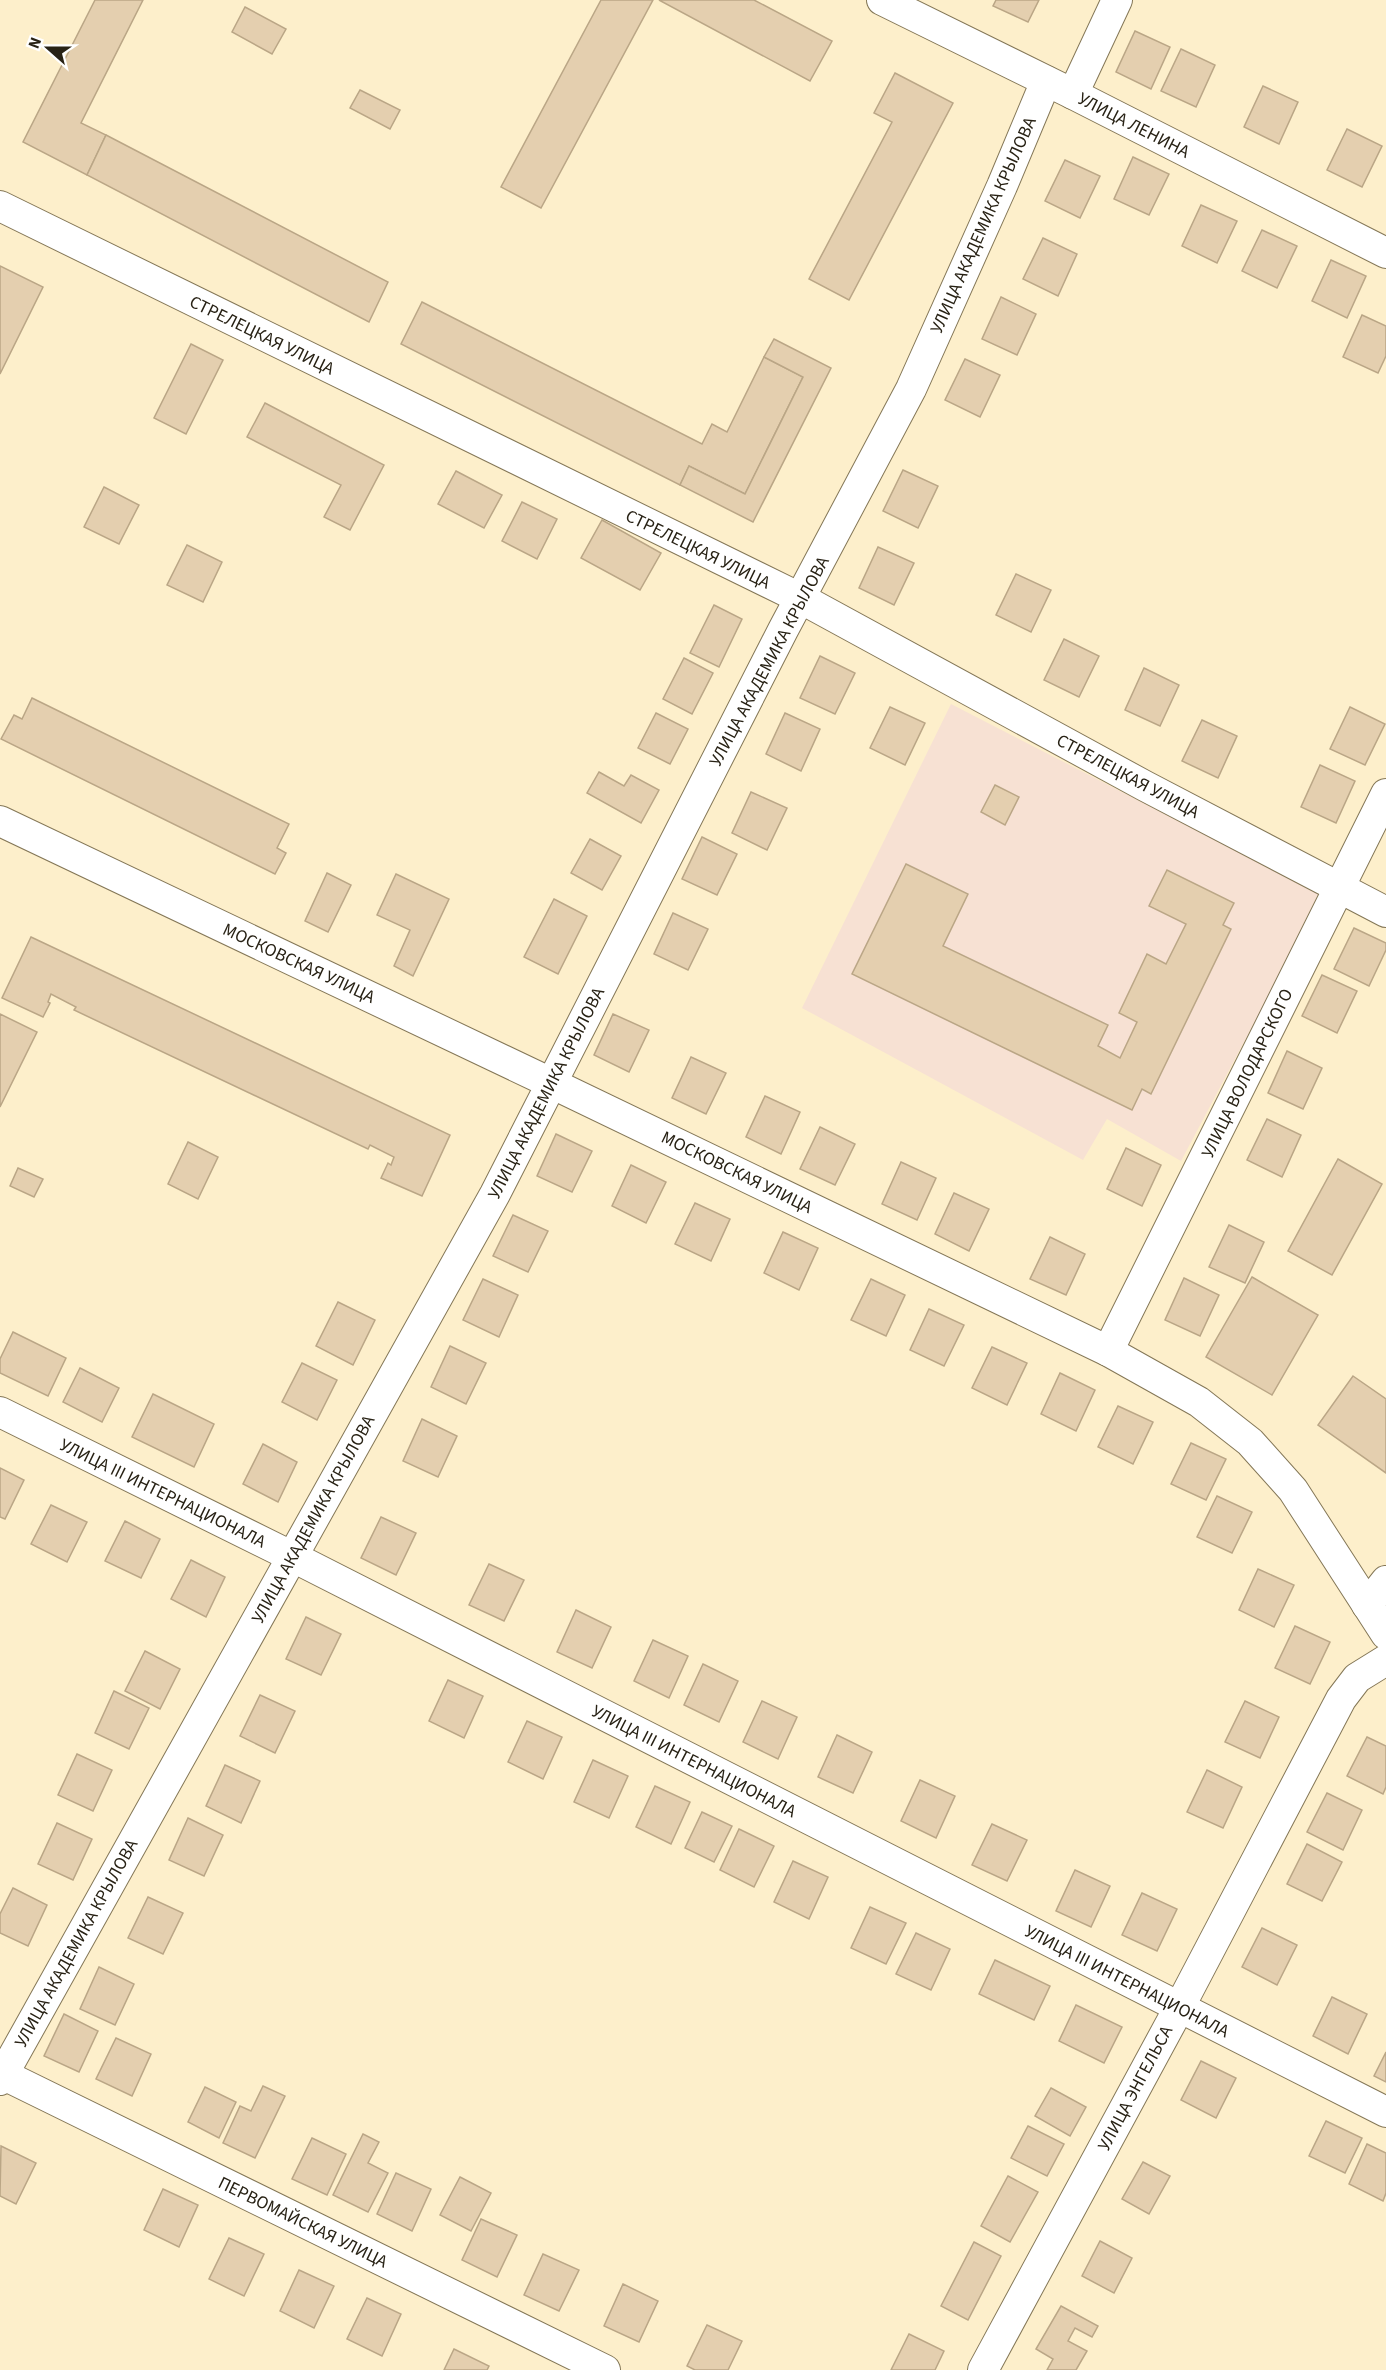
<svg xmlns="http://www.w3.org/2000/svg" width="1386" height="2370" font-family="'Source Sans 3',sans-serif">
  <rect width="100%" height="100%" fill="#fdefcb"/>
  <path fill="#f7e1d3" d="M951,704L1322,895L1181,1161L1107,1119L1083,1160L802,1008Z"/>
  <g fill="#e4cfaf" stroke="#baa686" stroke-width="1.5">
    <path d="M95,0H143L81,123L106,135L87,175L23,142Z"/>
    <path d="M601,0H653L541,208L501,187Z"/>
    <path d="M659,0H754L832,41L810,81Z"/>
    <path d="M996,0H1039L1028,22L993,6Z"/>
    <path d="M245,7L286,29L272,54L232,32Z"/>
    <path d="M1135,31L1170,47L1151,89L1116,72Z"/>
    <path d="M1181,49L1215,65L1196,107L1161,91Z"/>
    <path d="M895,73L953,103L849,300L809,279L892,122L874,113Z"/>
    <path d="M1263,86L1298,102L1279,144L1244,127Z"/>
    <path d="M360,90L400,110L390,129L350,108Z"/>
    <path d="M1347,129L1382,146L1362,187L1327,170Z"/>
    <path d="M106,135L388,282L369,322L87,175Z"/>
    <path d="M1133,157L1169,174L1149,215L1114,199Z"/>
    <path d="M1065,160L1100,176L1080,218L1045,201Z"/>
    <path d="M1201,205L1237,221L1217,263L1182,246Z"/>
    <path d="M1262,230L1297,246L1277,288L1242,271Z"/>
    <path d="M1043,238L1077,254L1058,296L1023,279Z"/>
    <path d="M1331,260L1366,276L1347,318L1312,301Z"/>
    <path d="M0,266L43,287L0,374Z"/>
    <path d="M1001,297L1036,314L1017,355L982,339Z"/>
    <path d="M422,302L702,444L712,424L727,432L764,357L803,377L745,494L689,466L680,485L401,344Z"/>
    <path d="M1362,315L1386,326V356L1378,373L1343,357Z"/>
    <path d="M774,339L831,368L753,522L680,485L689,466L745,494L803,377L764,357Z"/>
    <path d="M191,344L223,360L186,434L154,418Z"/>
    <path d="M965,359L1000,375L980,417L945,400Z"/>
    <path d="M265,403L384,465L350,530L324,517L341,485L247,437Z"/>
    <path d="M903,470L938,486L918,528L883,511Z"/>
    <path d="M456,471L502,495L484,528L438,504Z"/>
    <path d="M104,487L139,505L119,544L84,527Z"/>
    <path d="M522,502L557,519L537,559L502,541Z"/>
    <path d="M602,520L661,553L640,590L581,558Z"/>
    <path d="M187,545L222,562L203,602L167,585Z"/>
    <path d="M878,547L914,563L894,605L859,588Z"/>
    <path d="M1016,574L1051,590L1031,632L996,615Z"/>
    <path d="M714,605L742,619L719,667L690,653Z"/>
    <path d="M1064,639L1099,656L1079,697L1044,680Z"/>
    <path d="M820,656L855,673L835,714L800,698Z"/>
    <path d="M684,658L713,673L692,714L663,699Z"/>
    <path d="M1144,668L1179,685L1160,726L1125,710Z"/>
    <path d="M32,698L289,824L277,848L286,853L275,874L1,739L14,715L22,719Z"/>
    <path d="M890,707L925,723L905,765L870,748Z"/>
    <path d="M1350,707L1385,724L1365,765L1330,749Z"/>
    <path d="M656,713L688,729L670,764L638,748Z"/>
    <path d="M785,713L820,729L801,771L766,754Z"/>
    <path d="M1202,720L1237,736L1218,778L1182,761Z"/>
    <path d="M1320,765L1355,781L1336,823L1301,807Z"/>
    <path d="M599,772L624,786L631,775L659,790L641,823L587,793Z"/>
    <path d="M995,785L1019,797L1005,825L981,812Z"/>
    <path d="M751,792L787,808L767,850L732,833Z"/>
    <path d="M702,837L737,854L717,895L682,879Z"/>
    <path d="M590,839L621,856L602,890L571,873Z"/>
    <path d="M906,864L968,894L943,946L1108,1025L1098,1046L1120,1058L1137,1022L1119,1013L1147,954L1166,964L1186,924L1149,906L1167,870L1234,903L1223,925L1231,929L1151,1094L1142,1089L1132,1110L852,974Z"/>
    <path d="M327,873L351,885L328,932L305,921Z"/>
    <path d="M396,874L449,899L413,976L394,966L410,930L377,915Z"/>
    <path d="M554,899L587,916L558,974L524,957Z"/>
    <path d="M673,913L708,929L688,970L654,954Z"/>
    <path d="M1354,928L1386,943V950L1369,986L1334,969Z"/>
    <path d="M31,937L450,1135L422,1196L381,1178L388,1163L391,1165L394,1157L370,1145L368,1149L74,1010L76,1007L51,994L48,1002L50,1003L43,1017L2,998Z"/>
    <path d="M1322,975L1357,991L1337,1033L1302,1016Z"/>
    <path d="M0,1014L37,1032L0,1107Z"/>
    <path d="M613,1014L649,1030L629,1072L594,1055Z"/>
    <path d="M1287,1051L1322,1068L1303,1109L1268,1093Z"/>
    <path d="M691,1057L726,1073L706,1114L672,1098Z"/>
    <path d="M765,1096L800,1112L781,1154L746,1137Z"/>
    <path d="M1267,1119L1301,1135L1282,1177L1247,1160Z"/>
    <path d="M820,1127L855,1144L835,1185L800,1169Z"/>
    <path d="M556,1134L592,1151L572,1192L537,1176Z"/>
    <path d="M188,1142L218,1157L198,1199L168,1184Z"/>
    <path d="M1126,1148L1161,1165L1142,1206L1107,1189Z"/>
    <path d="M1338,1159L1382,1184L1332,1275L1288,1251Z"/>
    <path d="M901,1162L936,1178L917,1220L882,1204Z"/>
    <path d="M631,1165L666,1182L646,1223L612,1206Z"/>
    <path d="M18,1168L43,1179L34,1197L10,1186Z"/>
    <path d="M954,1193L989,1209L969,1251L935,1234Z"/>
    <path d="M695,1203L730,1219L711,1261L675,1244Z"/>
    <path d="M513,1215L548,1231L528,1272L493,1256Z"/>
    <path d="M1229,1225L1264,1242L1245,1283L1209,1267Z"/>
    <path d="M783,1232L818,1248L799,1290L764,1273Z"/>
    <path d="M1050,1237L1085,1254L1066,1295L1030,1279Z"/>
    <path d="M1252,1277L1318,1315L1272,1395L1206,1357Z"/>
    <path d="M1184,1278L1219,1295L1200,1336L1165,1320Z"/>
    <path d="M483,1279L518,1295L499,1337L463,1320Z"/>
    <path d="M871,1279L905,1295L886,1336L851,1320Z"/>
    <path d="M338,1302L375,1320L353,1365L316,1346Z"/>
    <path d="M929,1309L964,1325L944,1366L910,1350Z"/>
    <path d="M13,1332L66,1358L48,1396L0,1373V1359Z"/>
    <path d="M450,1346L486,1363L466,1404L431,1387Z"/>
    <path d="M992,1347L1027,1363L1007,1405L972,1388Z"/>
    <path d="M302,1363L337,1380L317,1420L282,1402Z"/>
    <path d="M80,1368L119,1388L102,1422L63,1402Z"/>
    <path d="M1060,1373L1095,1390L1076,1431L1041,1414Z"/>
    <path d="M1353,1376L1386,1399V1473L1318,1425Z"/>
    <path d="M153,1394L214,1424L194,1467L132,1437Z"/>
    <path d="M1118,1406L1153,1422L1133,1464L1098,1447Z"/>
    <path d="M422,1419L457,1436L438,1477L403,1461Z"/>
    <path d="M1191,1443L1226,1459L1206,1500L1171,1484Z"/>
    <path d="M263,1444L297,1462L278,1502L243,1484Z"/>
    <path d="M0,1468L24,1480L5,1519L0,1517Z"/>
    <path d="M1217,1496L1252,1512L1232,1553L1197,1537Z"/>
    <path d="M51,1505L87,1522L67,1562L31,1544Z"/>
    <path d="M381,1517L416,1533L396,1575L361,1558Z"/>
    <path d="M125,1521L160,1539L141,1578L105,1561Z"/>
    <path d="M191,1560L225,1577L206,1617L171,1599Z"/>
    <path d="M489,1564L524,1580L504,1621L469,1605Z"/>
    <path d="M1258,1569L1294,1585L1274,1627L1239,1610Z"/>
    <path d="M576,1610L611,1627L592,1668L557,1652Z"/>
    <path d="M306,1617L341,1634L321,1675L286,1659Z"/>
    <path d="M1295,1626L1330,1642L1310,1684L1275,1668Z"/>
    <path d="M653,1640L688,1656L669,1698L634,1681Z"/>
    <path d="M145,1651L180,1669L160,1709L125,1691Z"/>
    <path d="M703,1664L738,1681L719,1722L684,1705Z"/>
    <path d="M448,1680L483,1696L464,1738L429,1721Z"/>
    <path d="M114,1691L149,1708L129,1749L95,1733Z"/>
    <path d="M260,1695L295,1711L275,1753L240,1736Z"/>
    <path d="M762,1701L797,1717L778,1759L743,1742Z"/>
    <path d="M1245,1701L1279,1717L1260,1758L1225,1742Z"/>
    <path d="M527,1721L562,1737L543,1779L508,1762Z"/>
    <path d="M837,1735L872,1752L853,1793L818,1777Z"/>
    <path d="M1367,1737L1386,1746V1787L1383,1794L1347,1776Z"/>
    <path d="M77,1754L112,1770L93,1811L58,1795Z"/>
    <path d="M593,1760L628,1776L609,1818L574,1802Z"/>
    <path d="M225,1765L260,1781L241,1823L206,1806Z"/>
    <path d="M1207,1770L1242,1787L1223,1828L1187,1812Z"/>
    <path d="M920,1780L955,1796L936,1838L901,1821Z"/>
    <path d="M655,1786L690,1802L671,1844L636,1827Z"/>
    <path d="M1327,1793L1362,1810L1343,1850L1307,1832Z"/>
    <path d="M702,1812L732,1826L714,1862L685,1848Z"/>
    <path d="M188,1818L223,1835L204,1876L169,1860Z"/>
    <path d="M57,1823L92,1839L73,1880L38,1864Z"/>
    <path d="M992,1824L1027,1840L1007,1881L972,1865Z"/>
    <path d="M739,1829L774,1846L754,1887L720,1870Z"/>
    <path d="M1307,1844L1342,1862L1322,1901L1287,1884Z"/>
    <path d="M793,1861L828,1877L809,1919L774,1902Z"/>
    <path d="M1075,1870L1110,1886L1091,1927L1056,1911Z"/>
    <path d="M13,1888L47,1905L28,1946L0,1933V1914Z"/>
    <path d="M1142,1893L1177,1909L1157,1951L1122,1935Z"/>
    <path d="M148,1897L183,1913L163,1954L128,1938Z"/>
    <path d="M870,1907L906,1923L886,1964L851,1948Z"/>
    <path d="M1262,1928L1297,1945L1277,1985L1242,1967Z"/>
    <path d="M916,1933L950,1949L931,1990L896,1974Z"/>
    <path d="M995,1960L1050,1986L1034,2020L979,1994Z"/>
    <path d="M99,1967L134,1984L115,2025L80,2009Z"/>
    <path d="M1332,1997L1367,2014L1348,2054L1313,2036Z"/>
    <path d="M1076,2005L1122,2027L1104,2063L1059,2041Z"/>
    <path d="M64,2014L98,2031L79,2072L44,2056Z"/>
    <path d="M116,2038L151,2054L132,2096L96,2079Z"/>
    <path d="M1386,2052V2082L1374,2076Z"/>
    <path d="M1201,2061L1236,2078L1216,2118L1181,2100Z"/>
    <path d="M263,2086L285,2096L255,2158L223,2143L240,2106L251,2111Z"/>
    <path d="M205,2087L236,2102L219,2138L188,2122Z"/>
    <path d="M1051,2088L1086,2107L1070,2136L1035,2116Z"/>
    <path d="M1326,2121L1362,2138L1345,2173L1309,2156Z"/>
    <path d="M1028,2126L1064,2144L1047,2176L1011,2158Z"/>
    <path d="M363,2134L379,2142L368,2163L388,2173L368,2212L333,2195Z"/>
    <path d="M312,2138L346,2154L327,2195L292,2179Z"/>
    <path d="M1367,2144L1386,2153V2193L1383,2201L1349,2184Z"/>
    <path d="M1,2146L36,2163L16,2204L0,2196Z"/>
    <path d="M1143,2162L1170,2176L1149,2214L1122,2199Z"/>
    <path d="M396,2173L431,2189L412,2231L377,2214Z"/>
    <path d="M1008,2176L1038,2192L1010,2242L981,2226Z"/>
    <path d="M460,2177L491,2193L471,2231L440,2215Z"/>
    <path d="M163,2189L198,2205L179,2247L144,2230Z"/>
    <path d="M481,2219L517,2235L497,2277L462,2260Z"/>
    <path d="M229,2238L264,2254L244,2296L209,2279Z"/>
    <path d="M1100,2241L1132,2258L1114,2293L1082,2276Z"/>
    <path d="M974,2242L1001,2256L968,2320L941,2306Z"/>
    <path d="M543,2254L579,2270L559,2311L524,2295Z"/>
    <path d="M299,2270L334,2286L314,2328L280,2311Z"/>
    <path d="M623,2284L658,2301L639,2342L604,2326Z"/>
    <path d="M367,2298L401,2314L382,2356L347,2339Z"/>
    <path d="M1061,2306L1098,2326L1092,2337L1075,2328L1068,2341L1087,2351L1076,2370H1047L1053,2359L1036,2349Z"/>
    <path d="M707,2325L742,2341L728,2370H695L687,2366Z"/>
    <path d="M909,2334L944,2351L935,2370H891Z"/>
    <path d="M454,2349L489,2366L487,2370H444Z"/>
  </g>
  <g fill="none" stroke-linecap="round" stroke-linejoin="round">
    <defs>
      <g id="minor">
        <path d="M882,0L1073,94L1386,253"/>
        <path d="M1073,94L1117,0"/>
        <path d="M0,206L800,598L1145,786L1386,912"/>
        <path d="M0,821L551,1083L1108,1351L1199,1402L1250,1442L1293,1490L1386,1634"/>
        <path d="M1108,1351L1386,794"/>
        <path d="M0,1412L291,1556L1386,2112"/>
        <path d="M1367,1605L1386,1581"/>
        <path d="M0,2073L605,2370"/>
        <path d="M0,2080L495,1194L783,630L911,389L1002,186L1046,81"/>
        <path d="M983,2370L1179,2008L1341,1699L1357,1678L1386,1660"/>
      </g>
    </defs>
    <use href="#minor" stroke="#847757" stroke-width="32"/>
    <use href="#minor" stroke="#fff" stroke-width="30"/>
  </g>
  <g text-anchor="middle" stroke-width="5" stroke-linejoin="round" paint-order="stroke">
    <g font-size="18" fill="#282215" stroke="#fff">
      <text transform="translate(1134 125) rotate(27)" y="6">УЛИЦА ЛЕНИНА</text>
      <text transform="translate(983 225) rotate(-66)" y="6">УЛИЦА АКАДЕМИКА КРЫЛОВА</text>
      <text transform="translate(262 335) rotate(26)" y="6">СТРЕЛЕЦКАЯ УЛИЦА</text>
      <text transform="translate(698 549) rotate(26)" y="6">СТРЕЛЕЦКАЯ УЛИЦА</text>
      <text transform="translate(769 661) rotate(-62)" y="6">УЛИЦА АКАДЕМИКА КРЫЛОВА</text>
      <text transform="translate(1128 776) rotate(28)" y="6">СТРЕЛЕЦКАЯ УЛИЦА</text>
      <text transform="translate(299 963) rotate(25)" y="6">МОСКОВСКАЯ УЛИЦА</text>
      <text transform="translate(1247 1073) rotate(-64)" y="6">УЛИЦА ВОЛОДАРСКОГО</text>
      <text transform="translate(546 1093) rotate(-63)" y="6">УЛИЦА АКАДЕМИКА КРЫЛОВА</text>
      <text transform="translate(737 1172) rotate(26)" y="6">МОСКОВСКАЯ УЛИЦА</text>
      <text transform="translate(163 1493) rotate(26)" y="6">УЛИЦА III ИНТЕРНАЦИОНАЛА</text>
      <text transform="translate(313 1519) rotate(-61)" y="6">УЛИЦА АКАДЕМИКА КРЫЛОВА</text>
      <text transform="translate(694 1761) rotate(27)" y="6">УЛИЦА III ИНТЕРНАЦИОНАЛА</text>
      <text transform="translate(76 1943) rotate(-61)" y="6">УЛИЦА АКАДЕМИКА КРЫЛОВА</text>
      <text transform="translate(1127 1981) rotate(27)" y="6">УЛИЦА III ИНТЕРНАЦИОНАЛА</text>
      <text transform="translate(1135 2088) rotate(-62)" y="6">УЛИЦА ЭНГЕЛЬСА</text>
      <text transform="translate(303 2222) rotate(26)" y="6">ПЕРВОМАЙСКАЯ УЛИЦА</text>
    </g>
  </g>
  <g transform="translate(48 48) rotate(291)" stroke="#ffffff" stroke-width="4.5" paint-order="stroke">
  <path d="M0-4.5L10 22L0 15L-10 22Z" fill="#282215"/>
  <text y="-9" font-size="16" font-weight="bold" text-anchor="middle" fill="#282215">N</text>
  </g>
</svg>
